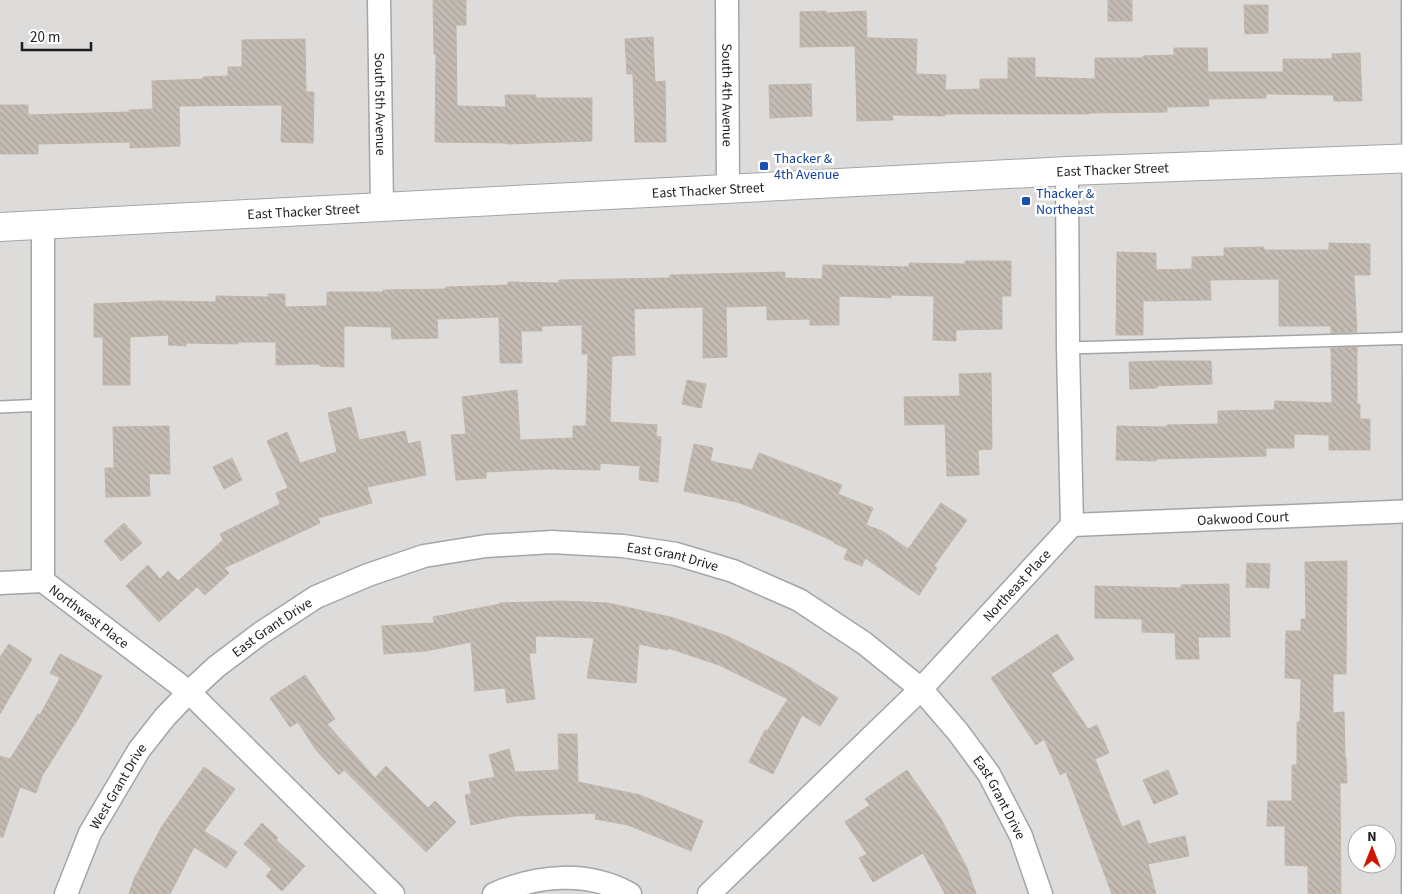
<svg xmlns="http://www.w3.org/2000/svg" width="1417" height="894" font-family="'Source Sans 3',sans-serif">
  <defs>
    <pattern id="building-back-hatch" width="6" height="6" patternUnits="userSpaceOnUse" patternTransform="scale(1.25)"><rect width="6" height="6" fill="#c4bcb4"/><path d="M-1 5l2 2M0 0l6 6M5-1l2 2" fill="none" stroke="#a8a19a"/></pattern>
  </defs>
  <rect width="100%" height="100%" fill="#f0ede4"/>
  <path fill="#dddcdb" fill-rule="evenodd" d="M0,0H1417V894H0ZM1357,834H1387V864H1357Z"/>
  <g fill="url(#building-back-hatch)" stroke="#c2b5a6">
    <path d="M433,0H466V25H456L457,106L506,107L505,95H536V98H592V141L507,144L506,143L435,142L436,54H434Z"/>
    <rect x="1108" y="0" width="24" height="21"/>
    <path d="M1244,5H1268V33L1245,34Z"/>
    <path d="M826,11V13L866,11L867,38L917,39L916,74L946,75L945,90L980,89V79H1008V58H1035V77L1095,79V58H1143V56L1174,55V48H1207L1208,72H1283V59H1332V54L1360,53L1362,101H1334L1333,95L1266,94V98L1208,99L1209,106L1167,107V112L1089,113V114H945V116L892,115L893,120L857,121L855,46L800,47V12Z"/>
    <path d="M653,37L655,82L665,81L666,142H635L633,74H627L625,39Z"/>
    <path d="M305,39L306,92H314L313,143L281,142L282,105L179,106L180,146L130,148V142L38,144V154H0V105H28V115L129,112V110L153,109L152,81L203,79V77L228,76V67H242V40Z"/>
    <path d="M811,84L812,116L770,118L769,85Z"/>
    <path d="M1329,243L1370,244V275H1354L1357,332L1331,333V326H1279V279L1210,280L1211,300L1143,301V335H1116L1117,252L1156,253V270L1192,269V257L1224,256V248L1264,247V250H1329Z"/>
    <path d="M965,261H1011V296H1002V329L956,330V341L933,340L934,296L891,295V298L839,296V325H810V319L767,320V306L726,307L727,357L703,358V307L634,309L635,355L612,356L610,422L657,425L656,436L661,437L658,482L639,480L640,466L600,463V470L548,469L486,472V478L456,480L451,435L466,434L462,397L517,390L520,440L573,438V426H586L588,354H582V325L542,326V331H521L522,363H500L499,317L437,319L438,338L392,339L391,327L344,326V367L320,366V364L276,365V342H238V344L186,343V346L168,345L169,335L130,337V385H103V337H94V304L159,301L216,302V296L268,297V294H285V307L327,306V292H383V290L446,289V287L508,285V282L559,283V280L670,278V275L785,272V278L822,279L823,265L909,267V263L965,264Z"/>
    <path d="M1357,347V404H1360V419H1370V450H1329V435L1294,434V448H1266V456L1156,459V461L1116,460L1117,426L1167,427V425L1218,424V411L1274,410L1275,401L1332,403L1331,348Z"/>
    <path d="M1156,361H1211L1212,384L1157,386V388L1130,389L1129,362Z"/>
    <path d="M991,373L992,449L978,450L979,475L947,476L945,424L905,425L904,397L960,396L959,374Z"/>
    <path d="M687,380L706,384L701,408L682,404Z"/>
    <path d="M351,407L359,440L405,431L408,444L420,441L426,475L367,487L372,503L318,518L320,523L224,568L229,573L205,595L197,587L159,622L126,586L148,565L160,579L168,571L178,581L223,540L220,534L280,504L276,493L288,488L267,441L287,432L300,463L337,452L328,413Z"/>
    <path d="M169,426L170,474H149L150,496L106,497L105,468H114L113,427Z"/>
    <path d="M694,444L713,448L710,461L752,470L759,453L842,485L838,494L873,508L866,525L882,531L908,549L941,503L967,520L934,566L937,568L919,595L865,558L862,566L844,559L848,549L834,543L835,542L793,523L737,502L684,491Z"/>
    <path d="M232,458L242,480L224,489L213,467Z"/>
    <path d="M124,523L142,543L121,561L104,541Z"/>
    <path d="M1347,561L1346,674H1333V713L1344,712L1345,758H1346L1347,783H1340L1341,894H1308V866L1285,865V826H1267L1268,801H1292V765H1297V722H1300L1301,679L1285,678L1286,631H1301V619H1306L1305,562Z"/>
    <path d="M1247,563L1270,564L1269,588L1246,587Z"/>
    <path d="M1229,584L1230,637H1198L1199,659H1176L1175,633L1142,632V619L1095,618V586L1181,588V585Z"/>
    <path d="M561,601L608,603L674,618L727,636L791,668L838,698L820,726L802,715L773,774L749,762L765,730L767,731L788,699L719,665L668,648V650L639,644L636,683L587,678L594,638L535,636L536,653H529L535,699L507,703L505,688L475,691L471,642L426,651L384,654L382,626L434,623L433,617L500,604L499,603Z"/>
    <path d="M1057,634L1074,659L1051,674L1088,729L1097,725L1109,753L1095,759L1122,827L1139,820L1148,844L1185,836L1189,856L1148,864L1156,894H1112L1066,772L1060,775L1044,739L1036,745L991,678Z"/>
    <path d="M9,644L32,659L0,714V657Z"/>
    <path d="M60,654L102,676L78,719L42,776L36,793L20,787L3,837H0V756L10,759L38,714L40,715L60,678L50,673Z"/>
    <path d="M305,675L335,719L327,724L375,778L386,766L428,808L435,801L456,822L426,852L344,770L339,775L316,750L298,722L290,727L270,698Z"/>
    <path d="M558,734H577L578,782L640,795L703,821L691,851L628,825L595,819L596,813L514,816L471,825L465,795L471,794L469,782L495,777L489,755L509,749L515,772L559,770Z"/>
    <path d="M204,767L235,789L204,831L237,852L226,868L194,847L170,894H129L134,879L162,826Z"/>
    <path d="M907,770L941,819L967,868L976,894H945L923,853L873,882L859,858L867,854L845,822L870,805L865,799Z"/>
    <path d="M1168,770L1178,794L1154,804L1143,780Z"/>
    <path d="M262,823L278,838L276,840L305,866L282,891L266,876L272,869L244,844Z"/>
  </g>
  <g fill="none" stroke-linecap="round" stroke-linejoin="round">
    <defs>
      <g id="service">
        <path d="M1068,348L1416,338"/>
        <path d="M0,407L43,405"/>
      </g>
      <g id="minor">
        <path id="s1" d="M379,0L382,207"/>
        <path id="s2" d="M727,0L728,190"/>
        <path d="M43,225V581"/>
        <path id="s3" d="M1072,525L1415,511"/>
        <path id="s4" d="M43,581L189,692L393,894"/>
        <path d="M0,583L43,581"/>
        <path id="s5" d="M66,894L90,833L139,750L165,717L189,692L216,667L261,633L316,597L368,575L424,556L486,546L552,542L623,546L676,554L733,571L799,600L864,643L921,689L958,732L989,774L1021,836L1041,894"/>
        <path d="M494,894C537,875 587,870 630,894"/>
        <path id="s6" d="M709,894L921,689L1072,525L1068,348L1067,171"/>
        <path d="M1413,894C1415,596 1414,298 1413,0"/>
      </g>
      <g id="tertiary">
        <path id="s7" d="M0,227L1067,171L1417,158"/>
      </g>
    </defs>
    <use href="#service" stroke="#a5a5a5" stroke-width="14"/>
    <use href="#minor" stroke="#a5a5a5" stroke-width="25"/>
    <use href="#tertiary" stroke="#a5a5a5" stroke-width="30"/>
    <use href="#service" stroke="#fff" stroke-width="11"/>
    <use href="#minor" stroke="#fff" stroke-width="22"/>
    <use href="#tertiary" stroke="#fff" stroke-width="28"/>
  </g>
  <g fill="#1a4fb4" stroke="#fff" stroke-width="2">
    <rect x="759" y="161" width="10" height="10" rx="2.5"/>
    <rect x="1021" y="196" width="10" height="10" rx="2.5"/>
  </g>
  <g text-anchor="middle" stroke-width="5" stroke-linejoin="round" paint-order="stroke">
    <g font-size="14" fill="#1e1e1e" stroke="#fff">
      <text dy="5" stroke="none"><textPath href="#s2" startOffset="95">South 4th Avenue</textPath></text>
      <text dy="5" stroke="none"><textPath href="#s1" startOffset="104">South 5th Avenue</textPath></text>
      <text dy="5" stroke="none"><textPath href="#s7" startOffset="1114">East Thacker Street</textPath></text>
      <text dy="5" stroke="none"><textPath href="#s7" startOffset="709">East Thacker Street</textPath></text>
      <text dy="5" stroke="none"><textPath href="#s7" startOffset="304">East Thacker Street</textPath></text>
      <text dy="5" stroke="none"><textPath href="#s3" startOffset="171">Oakwood Court</textPath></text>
      <text dy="5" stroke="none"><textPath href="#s5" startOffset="764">East Grant Drive</textPath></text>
      <text dy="5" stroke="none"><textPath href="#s6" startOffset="436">Northeast Place</textPath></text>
      <text dy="5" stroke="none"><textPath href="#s4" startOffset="58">Northwest Place</textPath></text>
      <text dy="5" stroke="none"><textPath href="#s5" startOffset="344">East Grant Drive</textPath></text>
      <text dy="5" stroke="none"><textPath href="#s5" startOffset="120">West Grant Drive</textPath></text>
      <text dy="5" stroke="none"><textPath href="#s5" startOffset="1184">East Grant Drive</textPath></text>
    </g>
    <g font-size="14" fill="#164399" stroke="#fff" text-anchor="start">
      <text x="774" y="163">Thacker &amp;<tspan x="774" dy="16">4th Avenue</tspan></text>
      <text x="1036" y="198">Thacker &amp;<tspan x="1036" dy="16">Northeast</tspan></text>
    </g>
  </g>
  <g transform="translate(1372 849)"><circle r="24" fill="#ffffff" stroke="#a5a5a5"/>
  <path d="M0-4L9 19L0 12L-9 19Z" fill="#cd1600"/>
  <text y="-8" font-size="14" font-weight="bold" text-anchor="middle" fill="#1e1e1e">N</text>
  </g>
  <path d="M22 42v8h69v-8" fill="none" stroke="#1e1e1e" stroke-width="2.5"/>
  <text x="30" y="42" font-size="15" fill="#1e1e1e" stroke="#ffffff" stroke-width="4" paint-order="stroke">20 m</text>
</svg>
